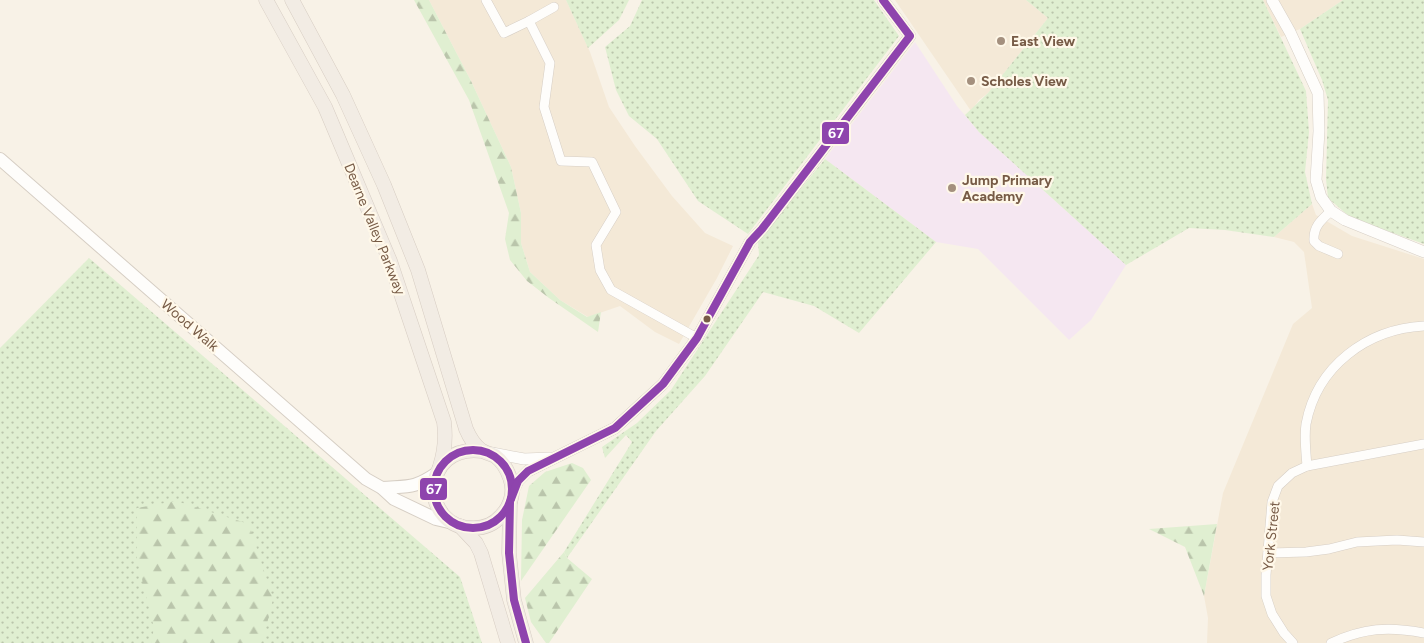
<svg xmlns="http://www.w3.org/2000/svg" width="1424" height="643" font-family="Figtree,sans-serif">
  <defs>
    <pattern id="green-dots" width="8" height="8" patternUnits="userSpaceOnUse" patternTransform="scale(1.25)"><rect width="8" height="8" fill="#e0efd1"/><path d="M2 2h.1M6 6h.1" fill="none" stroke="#bac5ab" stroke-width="1.8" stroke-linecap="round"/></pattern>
    <pattern id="forest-firs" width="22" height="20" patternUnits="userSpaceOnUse" patternTransform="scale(1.25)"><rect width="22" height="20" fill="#e0efd1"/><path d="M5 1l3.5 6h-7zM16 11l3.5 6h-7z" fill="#bac5ab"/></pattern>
  </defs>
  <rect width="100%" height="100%" fill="#f8f2e7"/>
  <g fill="#f4e9d7">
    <path d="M429,0H566L590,52L609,107L635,146L672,196L705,233L733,246L717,278L679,344L655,332L620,306L588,317L560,300L530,272L521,243V213L511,167L471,81Z"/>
    <path d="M895,0H1026L1048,18L988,93L979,100L971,111Z"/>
    <path d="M1263,0H1343L1300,29L1281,37Z"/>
    <path d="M1312,204L1316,215L1352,236L1424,259V643H1207L1208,618L1204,596L1223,493L1293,324L1312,308L1304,252L1294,242L1274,237Z"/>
  </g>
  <path fill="#f5e7f1" d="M915,42L957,106L979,132L1126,265L1091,320L1069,340L978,249L936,242L825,159Z"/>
  <g fill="url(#green-dots)">
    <path d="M566,0H629L619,20L588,48Z"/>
    <path d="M642,0H874L899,36L748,234L698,201L657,139L629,116L616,90L605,47L630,26Z"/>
    <path d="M1026,0H1263L1306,91L1309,132L1305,172L1312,204L1274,237L1225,230L1189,228L1126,265L979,132L965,115L988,93L1048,18Z"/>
    <path d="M1343,0H1424V244L1351,218L1328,198L1326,179L1328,100L1322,80L1300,29Z"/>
    <path d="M825,159L936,242L859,333L814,306L763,292L705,376L656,431L567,558L564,552L632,442L626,435L605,458L602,447L637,423L671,390L759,255L758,241Z"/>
    <path d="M89,258L460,577L482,643H0V348Z"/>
  </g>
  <g fill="url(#forest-firs)">
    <path d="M414,0H429L471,81L511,167L521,213V243L530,272L560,300L587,317L601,312L598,332L549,298L527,281L510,260L505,239L509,213L469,100Z"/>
    <path d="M572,463L583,468L591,480L521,581L522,520L529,486L545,472Z"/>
    <path d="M176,501L249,524L273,599L265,632L261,643H151L154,628L137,559V508Z"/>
    <path d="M1217,524L1204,596L1185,547L1149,529Z"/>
    <path d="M564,552L567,558L592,579L549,643H546L531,622L525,598Z"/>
  </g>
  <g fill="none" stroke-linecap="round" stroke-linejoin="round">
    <defs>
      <g id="minor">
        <path d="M486,0L504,33L529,21L550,63L544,107L561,161L592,162L616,212L596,245L600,270L611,290L697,338"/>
        <path d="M529,21L554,7"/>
        <path d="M1331,211C1321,220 1313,227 1314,241L1319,246L1338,254"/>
        <path d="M1307,466C1306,453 1304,437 1306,424C1317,366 1367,329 1424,326"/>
        <path d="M1268,553L1306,552L1329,549L1357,542L1397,540L1424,542"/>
        <path d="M1293,643L1284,633L1272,614L1266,596V575L1272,502L1278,486L1292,473L1307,466L1424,444"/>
        <path d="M1331,643C1364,628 1388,626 1424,633"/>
      </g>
      <g id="tertiary">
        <path d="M1272,0L1290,32L1318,93L1319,131L1316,180L1321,197L1331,211L1345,220L1424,252"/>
        <path d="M492,453L524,459L550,458"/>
        <path d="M512,494L518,481L528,471L615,428L663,384L697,338L750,242L762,229L910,36L883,0"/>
      </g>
      <g id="secondary">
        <path d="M0,159L366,479L382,488L394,499L436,519L453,523"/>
        <path d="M382,488C408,486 414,489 437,473"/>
      </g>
      <g id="trunk">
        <path d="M266,0L325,107L390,261L444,422C446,438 445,451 440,466"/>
        <path d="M292,0L343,95L384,185L418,270L466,429C469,436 474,445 481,450C485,453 491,454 495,456C502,461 507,469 510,478C515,491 511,506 501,516C494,524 484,528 474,528C419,529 420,443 482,451"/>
        <path d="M510,503L509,553L514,600L526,643"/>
        <path d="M460,526L476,543L481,553L508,643"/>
      </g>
    </defs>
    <use href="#minor" stroke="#d6cec5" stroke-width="10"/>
    <use href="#tertiary" stroke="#d6cec5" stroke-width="12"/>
    <use href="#secondary" stroke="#d6cec4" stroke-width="14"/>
    <use href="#trunk" stroke="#d7cdc3" stroke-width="15"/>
    <use href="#minor" stroke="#fefdfb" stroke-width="9"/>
    <use href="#tertiary" stroke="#fefdfb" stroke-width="11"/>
    <use href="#secondary" stroke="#fefdfb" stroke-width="12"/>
    <use href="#trunk" stroke="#f2ece4" stroke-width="14"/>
    <defs>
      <g id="bus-1">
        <circle cx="473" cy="489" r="39"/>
        <path d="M511,499L518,481L528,471L615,428L663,384L697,338L750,242L762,229L910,36L883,0"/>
        <path d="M510,502L509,553L514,600L526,643"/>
      </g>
    </defs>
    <use href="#bus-1" stroke="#fff8e9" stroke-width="11"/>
    <use href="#bus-1" stroke="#8e44ad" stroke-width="8"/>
  </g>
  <g fill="#a4907e" stroke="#fff8e9" stroke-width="2">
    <circle cx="1001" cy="41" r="5"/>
    <circle cx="971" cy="81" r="5"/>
    <circle cx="952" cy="188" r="5"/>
  </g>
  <circle fill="#775b46" stroke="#fff8e9" stroke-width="2" cx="707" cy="319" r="4.5"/>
  <g text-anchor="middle" stroke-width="4.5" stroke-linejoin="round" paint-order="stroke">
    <g font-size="14" font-weight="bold" fill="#775b46" stroke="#fff8e9" text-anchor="start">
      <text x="1011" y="46">East View</text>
      <text x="981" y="86">Scholes View</text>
      <text x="962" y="185">Jump Primary<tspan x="962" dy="16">Academy</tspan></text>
    </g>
    <g font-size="14" fill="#775b46" stroke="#fff8e9">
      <text transform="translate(375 229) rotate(68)" y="5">Dearne Valley Parkway</text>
      <text transform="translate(190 325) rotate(41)" y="5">Wood Walk</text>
      <text transform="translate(1271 536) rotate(-84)" y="5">York Street</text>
    </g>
  </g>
  <g stroke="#fff8e9" stroke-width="2">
    <rect x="821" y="121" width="29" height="24" rx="5" fill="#8e44ad"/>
    <rect x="419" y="477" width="29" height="24" rx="5" fill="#8e44ad"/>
  </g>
  <g font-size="14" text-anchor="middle" font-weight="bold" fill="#fff">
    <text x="836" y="138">67</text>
    <text x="434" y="494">67</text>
  </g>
</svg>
